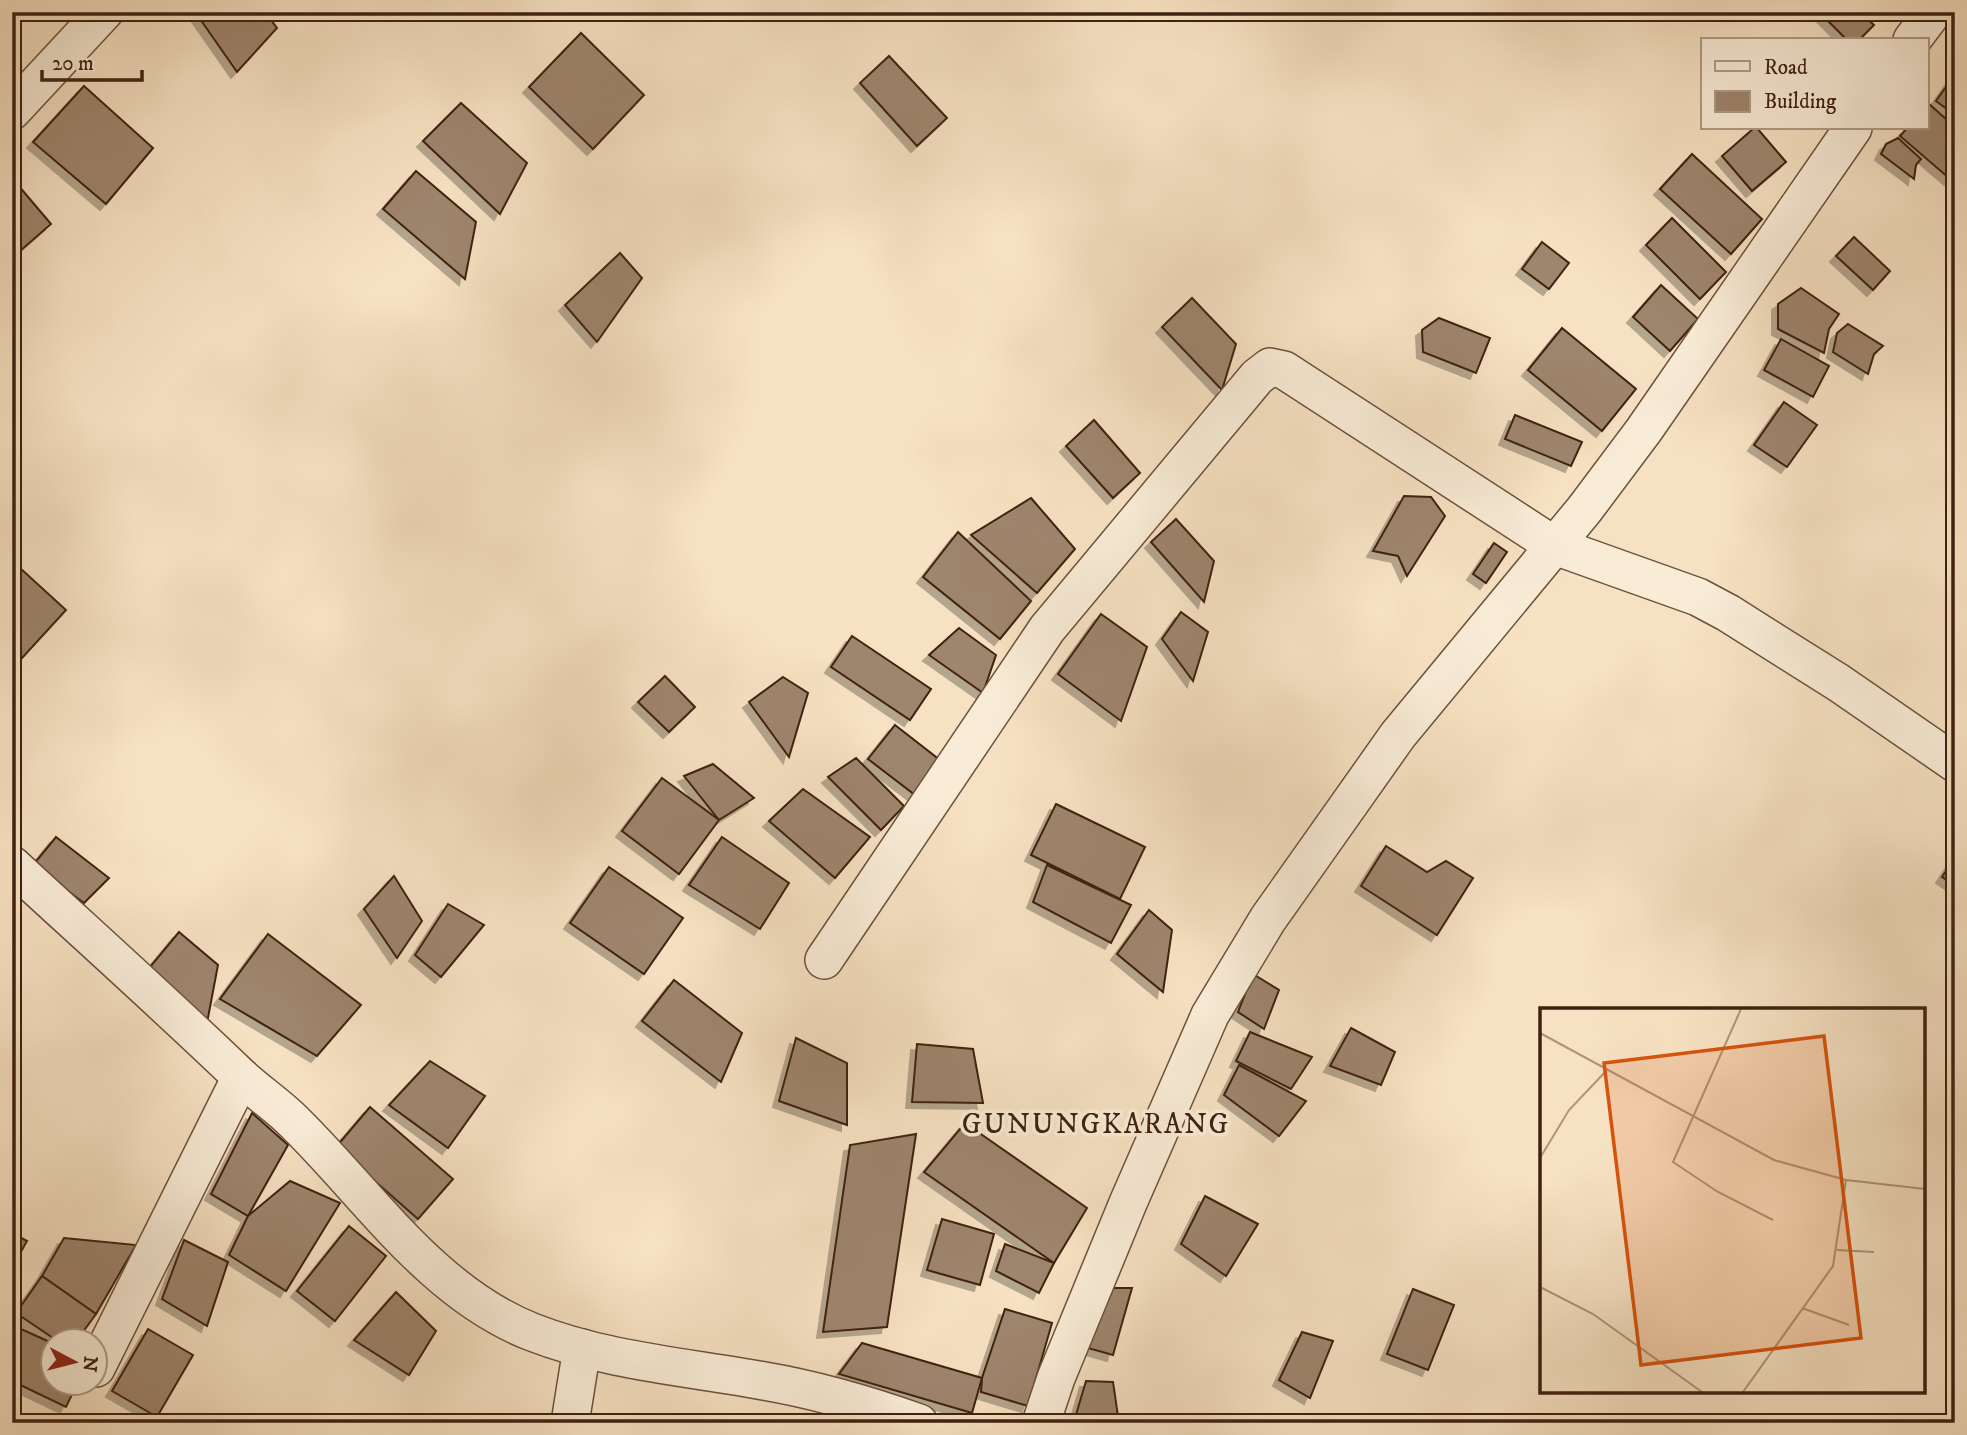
<svg xmlns="http://www.w3.org/2000/svg" width="1967" height="1435" font-family="'IM FELL DW Pica',serif">
  <defs>
    <filter id="shadow"><feDropShadow dx="-6" dy="6" stdDeviation="0" flood-color="#0004"/></filter>
  </defs>
  <rect width="100%" height="100%" fill="#f6e1c2"/>
  <filter id="stains"><feTurbulence type="fractalNoise" baseFrequency=".00286" numOctaves="4"/><feColorMatrix values="0 0 0 0 .2 0 0 0 0 .09 0 0 0 0 .02 0 0 0 .5 -.17"/></filter>
  <radialGradient id="worn" r=".72"><stop offset=".6" stop-color="#630" stop-opacity="0"/><stop offset="1" stop-color="#630" stop-opacity=".3"/></radialGradient>
  <g fill="#9e856d" stroke="#3f2111" stroke-width="2" filter="url(#shadow)">
    <path d="M201,12H265L277,28L237,72L198,16Z"/>
    <path d="M1825,12H1860L1874,25L1859,40H1847L1822,15Z"/>
    <path d="M581,33L644,95L593,149L529,87Z"/>
    <path d="M889,56L947,118L917,146L860,83Z"/>
    <path d="M1955,74V115L1936,101Z"/>
    <path d="M84,86L153,148L106,204L33,142Z"/>
    <path d="M461,103L527,163L500,214L423,141Z"/>
    <path d="M1928,103L1955,127V174L1950,179L1900,136L1907,128H1927Z"/>
    <path d="M1754,128H1757L1786,162L1752,191L1722,156Z"/>
    <path d="M1898,138L1921,159L1916,165L1914,179L1881,154L1886,144Z"/>
    <path d="M1692,154L1762,219L1731,254L1660,189Z"/>
    <path d="M416,171L476,222L465,279L383,209Z"/>
    <path d="M12,178L51,224L12,258Z"/>
    <path d="M1672,218L1726,272L1700,299L1646,245Z"/>
    <path d="M1854,237L1890,271L1873,290L1836,256Z"/>
    <path d="M1542,242L1569,263L1549,289L1522,269Z"/>
    <path d="M620,253L642,278L597,342L565,305Z"/>
    <path d="M1661,285L1698,319L1670,351L1633,317Z"/>
    <path d="M1801,288L1839,314L1829,329L1824,353L1778,329V304Z"/>
    <path d="M1192,298L1236,344L1222,390L1162,327Z"/>
    <path d="M1439,318L1490,338L1476,373L1423,352L1422,330Z"/>
    <path d="M1848,324L1883,346L1874,354L1868,374L1833,352L1837,333Z"/>
    <path d="M1562,328L1636,389L1602,431L1528,370Z"/>
    <path d="M1781,339L1829,366L1813,397L1764,370Z"/>
    <path d="M1784,402L1817,425L1787,467L1754,445Z"/>
    <path d="M1515,415L1582,442L1571,466L1505,439Z"/>
    <path d="M1094,420L1140,473L1113,498L1066,446Z"/>
    <path d="M1404,496L1431,497L1445,516L1407,576L1398,556L1373,551Z"/>
    <path d="M1031,498L1075,549L1037,593L971,535Z"/>
    <path d="M1176,519L1214,561L1204,602L1151,542Z"/>
    <path d="M958,532L1031,601L1000,639L923,577Z"/>
    <path d="M1494,543L1507,552L1486,583L1473,574Z"/>
    <path d="M20,568L66,610L12,669V576Z"/>
    <path d="M1181,612L1208,632L1193,681L1162,639Z"/>
    <path d="M1101,614L1147,647L1121,721L1058,674Z"/>
    <path d="M959,628L996,655L983,693L929,655Z"/>
    <path d="M852,636L931,689L910,720L831,667Z"/>
    <path d="M665,676L695,707L669,732L638,702Z"/>
    <path d="M783,677L808,693L789,757L749,702Z"/>
    <path d="M895,725L945,764L919,798L868,759Z"/>
    <path d="M856,758L904,806L881,830L828,777Z"/>
    <path d="M713,764L754,798L719,820L684,776Z"/>
    <path d="M662,778L719,820L679,874L622,831Z"/>
    <path d="M803,789L870,837L835,878L769,821Z"/>
    <path d="M1056,804L1145,847L1120,899L1031,855Z"/>
    <path d="M56,837L109,878L84,903L33,865Z"/>
    <path d="M722,837L789,883L760,929L689,885Z"/>
    <path d="M1386,846L1427,872L1446,861L1473,878L1437,935L1361,886Z"/>
    <path d="M1955,857V886L1942,877Z"/>
    <path d="M1047,865L1131,905L1111,943L1033,902Z"/>
    <path d="M609,867L683,918L644,974L570,923Z"/>
    <path d="M394,876L422,921L397,958L364,909Z"/>
    <path d="M448,904L484,925L441,977L415,955Z"/>
    <path d="M1149,910L1172,930L1163,992L1117,954Z"/>
    <path d="M179,932L218,965L207,1023L145,973Z"/>
    <path d="M268,934L361,1005L317,1056L220,999Z"/>
    <path d="M1253,974L1279,990L1264,1029L1238,1012Z"/>
    <path d="M674,980L742,1033L721,1082L642,1021Z"/>
    <path d="M1351,1028L1395,1052L1381,1085L1330,1066Z"/>
    <path d="M1250,1032L1312,1057L1291,1089L1236,1061Z"/>
    <path d="M796,1038L847,1063V1125L779,1101Z"/>
    <path d="M917,1044L973,1049L983,1103L912,1102Z"/>
    <path d="M430,1061L485,1096L448,1148L389,1105Z"/>
    <path d="M1239,1065L1306,1101L1279,1136L1224,1095Z"/>
    <path d="M370,1107L453,1179L418,1219L336,1147Z"/>
    <path d="M252,1113L288,1145L248,1216L211,1194Z"/>
    <path d="M965,1123L1087,1208L1054,1263L924,1172Z"/>
    <path d="M916,1134L887,1327L823,1332L850,1145Z"/>
    <path d="M290,1181L340,1203L286,1291L229,1255L248,1216Z"/>
    <path d="M1205,1196L1258,1224L1226,1276L1181,1244Z"/>
    <path d="M942,1219L994,1234L980,1285L927,1270Z"/>
    <path d="M349,1226L386,1256L335,1321L297,1291Z"/>
    <path d="M12,1233L27,1241L12,1268Z"/>
    <path d="M64,1238L136,1245L96,1314L42,1276Z"/>
    <path d="M184,1240L228,1262L207,1326L162,1299Z"/>
    <path d="M1005,1244L1054,1263L1039,1293L996,1271Z"/>
    <path d="M42,1276L96,1314L77,1340H56L16,1313Z"/>
    <path d="M1114,1288H1132L1113,1355L1070,1343Z"/>
    <path d="M1413,1289L1454,1305L1428,1370L1387,1354Z"/>
    <path d="M396,1292L436,1331L409,1375L354,1340Z"/>
    <path d="M1005,1309L1052,1323L1028,1406L981,1392L982,1378Z"/>
    <path d="M12,1325L52,1343V1382H78L66,1407L12,1381Z"/>
    <path d="M148,1329L193,1355L157,1417L112,1391Z"/>
    <path d="M1302,1332L1333,1341L1310,1398L1279,1380Z"/>
    <path d="M862,1343L982,1378L972,1413L839,1374Z"/>
    <path d="M1086,1381L1113,1382L1119,1423H1090L1075,1418Z"/>
  </g>
  <g fill="none" stroke-linecap="round" stroke-linejoin="round">
    <defs>
      <g id="street">
        <path d="M1912,40L1933,12"/>
        <path d="M12,111L104,12"/>
        <path d="M12,865C88,935 165,1004 239,1075C255,1090 274,1103 290,1118C366,1191 430,1292 532,1332C606,1361 687,1367 764,1381C817,1390 868,1405 919,1423"/>
        <path d="M824,960L1047,629L1257,377L1270,367L1284,370L1555,546L1698,597L1728,613L1839,683L1955,763"/>
        <path d="M96,1368L241,1077"/>
        <path d="M570,1423L582,1348"/>
        <path d="M1041,1423L1056,1378L1128,1203L1210,1015L1268,919L1398,735L1584,510L1644,430L1853,128"/>
      </g>
    </defs>
    <use href="#street" stroke="#6d513d" stroke-width="40"/>
    <use href="#street" stroke="#f9ecd7" stroke-width="37"/>
  </g>
  <g text-anchor="middle" stroke-width="7" stroke-linejoin="round" paint-order="stroke">
    <g font-size="28" letter-spacing="2" fill="#3f2111" stroke="#f9ecd7">
      <text x="1096" y="1133">GUNUNGKARANG</text>
    </g>
  </g>
  <g transform="translate(1540 1008)">
    <rect width="385" height="385" fill="#f6e1c2"/>
    <path fill="none" stroke="#ad947b" stroke-width="2" d="M201,1L133,154L178,184L233,212M0,25L234,152L306,172L385,181M0,150L29,102L68,61M297,242L334,244M0,279L53,306L162,384M262,300L309,317M203,384L293,258L306,172"/>
    <path fill="#d7530c" fill-opacity="0.15" stroke="#d7530c" stroke-width="3.5" d="M284,28L321,330L101,357L64,55Z"/>
    <rect width="385" height="385" fill="none" stroke="#3f2111" stroke-width="3.5"/>
  </g>
  <rect width="1967" height="1435" fill="none" stroke="#f6e1c2" stroke-width="42"/>
  <rect x="14" y="14" width="1939" height="1407" fill="none" stroke="#3f2111" stroke-width="3.5"/>
  <rect x="21" y="21" width="1925" height="1393" fill="none" stroke="#3f2111" stroke-width="2"/>
  <rect x="1701" y="38" width="228" height="91" fill="#f9ecd7" stroke="#af9b88" stroke-width="2"/>
  <rect x="1715" y="61" width="35" height="10" fill="#f9ecd7" stroke="#af9b88" stroke-width="2"/>
  <text x="1764" y="74" font-size="21" fill="#3f2111">Road</text>
  <rect x="1715" y="91" width="35" height="21" fill="#9e856d" stroke="#af9b88" stroke-width="2"/>
  <text x="1764" y="108" font-size="21" fill="#3f2111">Building</text>
  <g transform="translate(74 1362) rotate(97)"><circle r="33" fill="#f9ecd7" stroke="#af9b88" stroke-width="2"/>
  <path d="M0-5L12 26L0 18L-12 26Z" fill="#8f2418"/>
  <text y="-10" font-size="19" font-weight="bold" text-anchor="middle" fill="#3f2111">N</text>
  </g>
  <path d="M42 70v10h100v-10" fill="none" stroke="#3f2111" stroke-width="3.5"/>
  <text x="52" y="70" font-size="21" fill="#3f2111" stroke="#f9ecd7" stroke-width="5" paint-order="stroke">20 m</text>
  <rect width="100%" height="100%" filter="url(#stains)"/>
  <rect width="100%" height="100%" fill="url(#worn)"/>
</svg>
